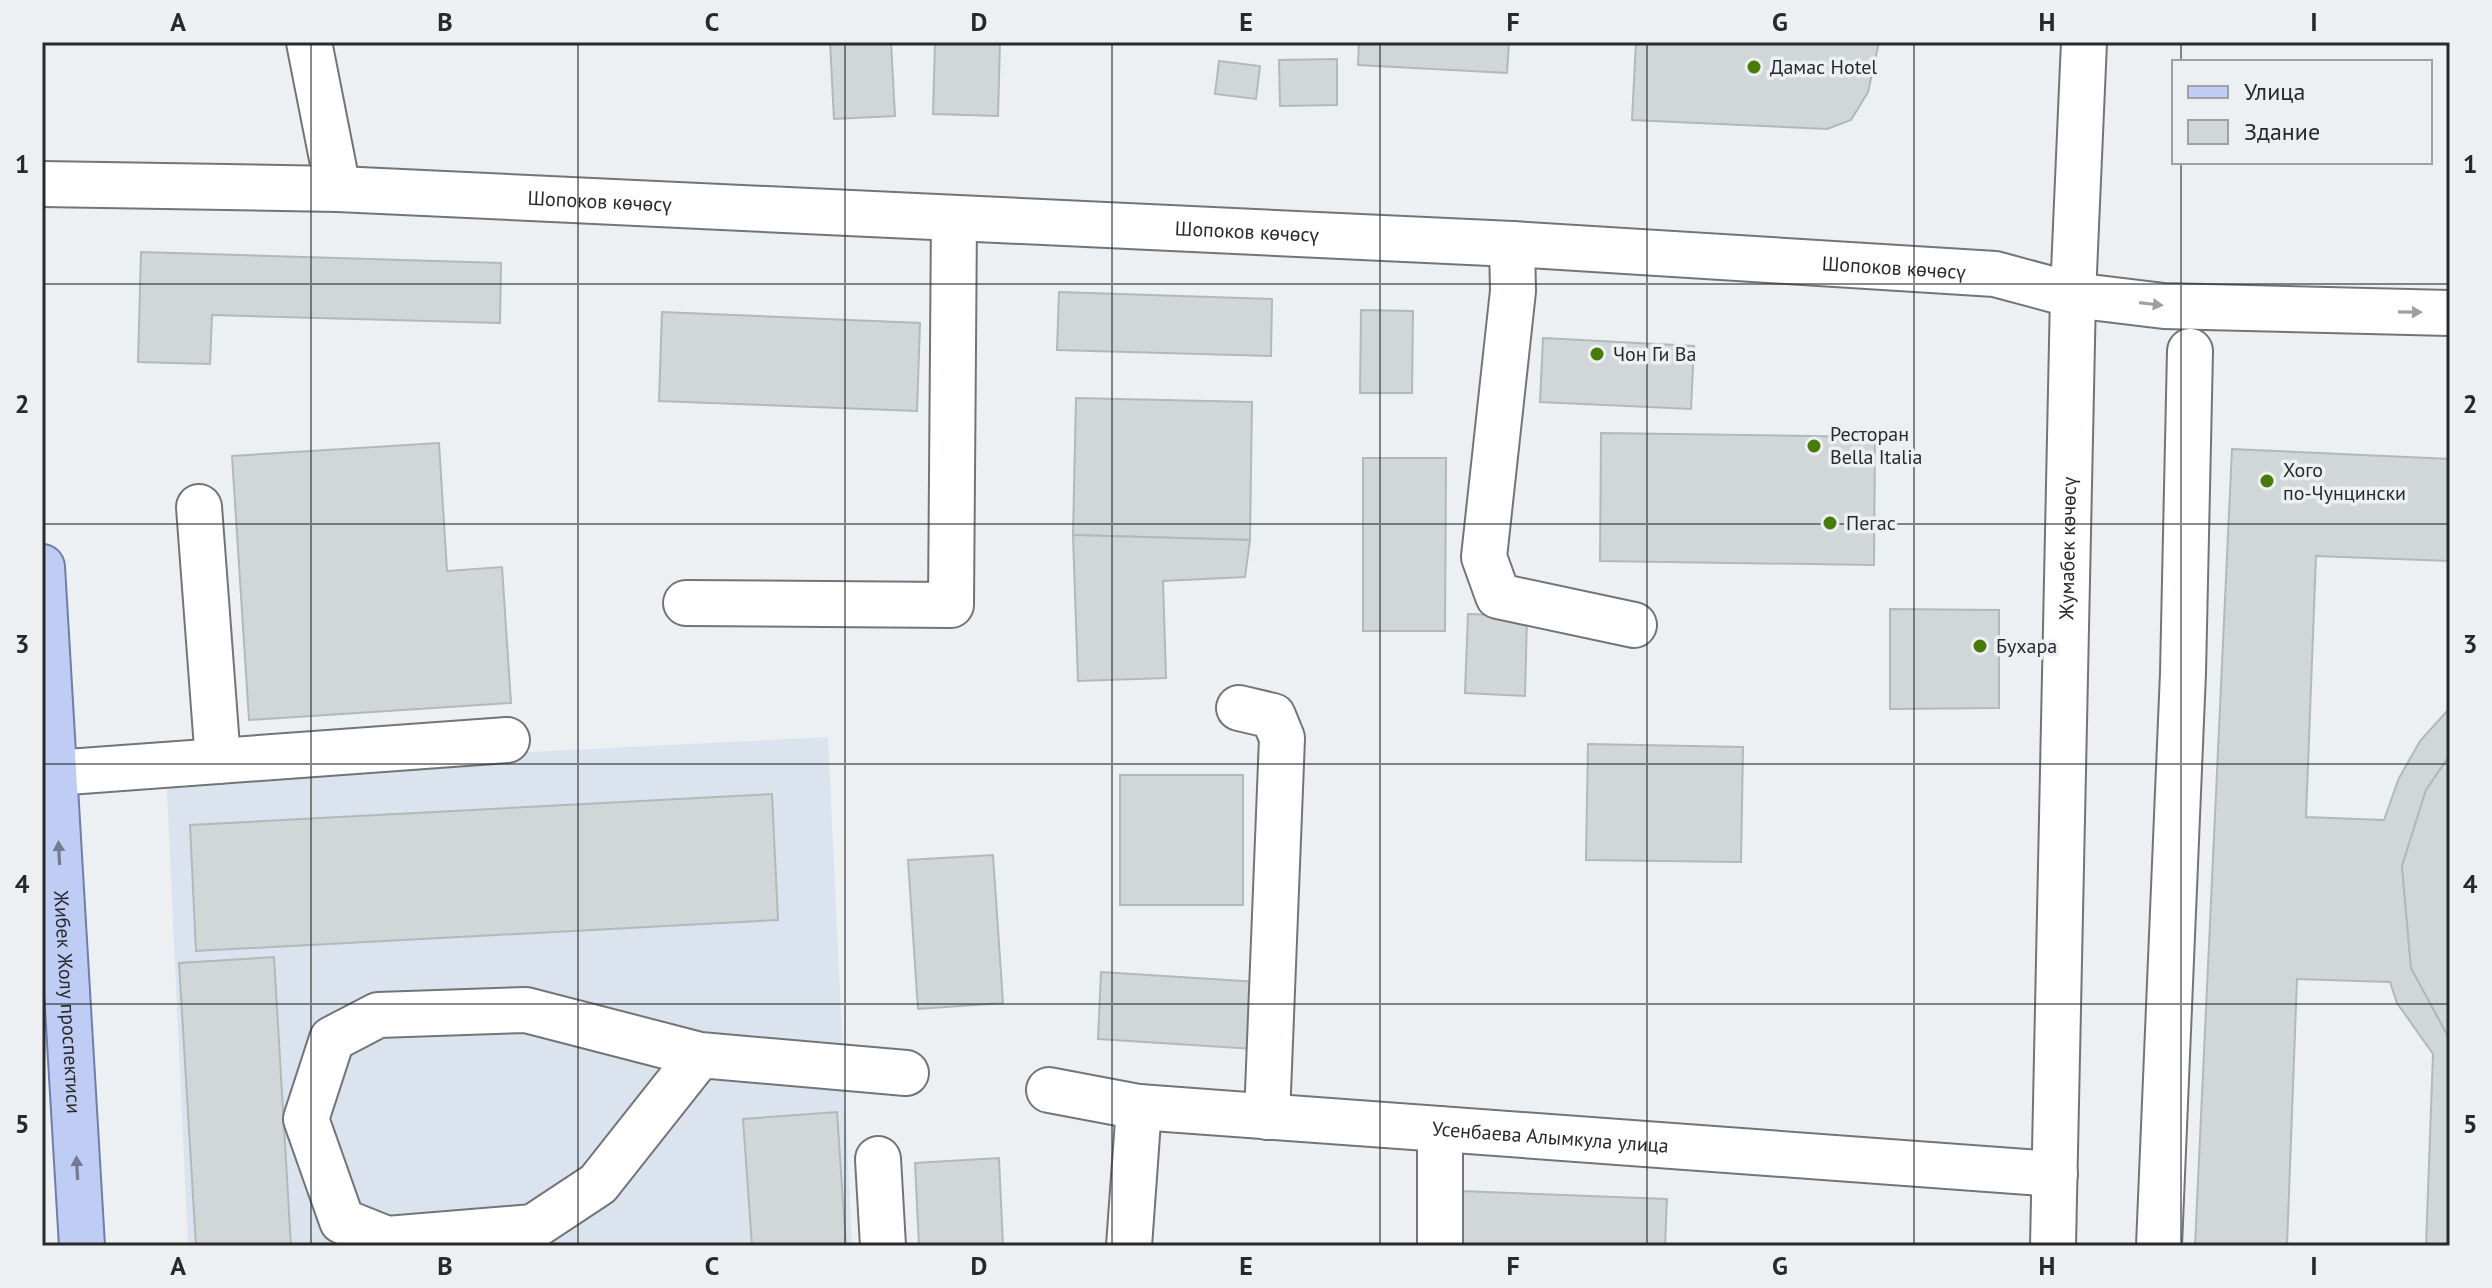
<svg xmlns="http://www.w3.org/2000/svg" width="2492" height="1288" font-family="'PT Sans',sans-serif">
  <rect width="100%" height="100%" fill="#ecf0f3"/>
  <path fill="#dbe4ee" d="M828,737L852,1246H188L166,770Z"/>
  <g fill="#d1d7d9" stroke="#b3b8ba" stroke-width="2">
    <path d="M830,42H891L895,116L834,119Z"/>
    <path d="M935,42H1000L998,116L933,114Z"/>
    <path d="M1359,42H1509L1507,73L1358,65Z"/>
    <path d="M1636,42H1879L1868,92L1851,120L1827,129L1632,120Z"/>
    <path d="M1337,59V105L1280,106L1279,60Z"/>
    <path d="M1219,61L1260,66L1256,99L1215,94Z"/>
    <path d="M141,252L501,263L500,323L212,315L210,364L138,362Z"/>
    <path d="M1059,292L1272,299L1271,356L1057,350Z"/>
    <path d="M1361,310L1413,311L1412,393H1360Z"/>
    <path d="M662,312L920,323L917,411L659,401Z"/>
    <path d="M1543,338L1694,346L1691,409L1540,402Z"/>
    <path d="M1076,398L1252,402L1250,540L1073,535Z"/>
    <path d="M1601,433L1875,437L1874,565L1600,561Z"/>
    <path d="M439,443L447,571L502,567L511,703L249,720L232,456Z"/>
    <path d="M2232,449L2450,459V561L2316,556L2306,817L2384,820L2399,778L2420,741L2448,710L2450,662V755L2426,790L2402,866L2411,968L2450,1040V1246H2426L2433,1054L2397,1003L2390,982L2297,979L2287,1246H2195Z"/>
    <path d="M1363,458H1446L1445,631H1363Z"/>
    <path d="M1073,535L1250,540L1245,577L1163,581L1166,678L1078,681Z"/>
    <path d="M1890,609L1999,610V708L1890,709Z"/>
    <path d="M1468,614L1527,616L1525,696L1465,693Z"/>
    <path d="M1588,744L1743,747L1741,862L1586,860Z"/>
    <path d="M2450,755V1040L2411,968L2402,866L2426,790Z"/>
    <rect x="1120" y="775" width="123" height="130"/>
    <path d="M772,794L778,920L196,951L190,825Z"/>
    <path d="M993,855L1003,1003L918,1009L908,860Z"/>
    <path d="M274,957L291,1246H196L179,963Z"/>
    <path d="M1101,972L1258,982L1254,1049L1098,1039Z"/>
    <path d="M837,1112L846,1246H752L743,1119Z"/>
    <path d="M999,1158L1003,1246H919L915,1163Z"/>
    <path d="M1460,1191L1667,1199L1665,1246H1458Z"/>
  </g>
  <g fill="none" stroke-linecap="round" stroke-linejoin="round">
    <defs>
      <g id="minor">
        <path d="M309,42L338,189"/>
        <path id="s1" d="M42,184L338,189L1512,244L1995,274L2073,295L2164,306L2450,313"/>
        <path d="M1512,244L1513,291L1484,557L1498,596L1634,625"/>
        <path d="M199,507L218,761"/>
        <path d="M686,603L951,605L954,218"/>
        <path d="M1239,708L1273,716L1282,738L1267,1117"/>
        <path d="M54,773L507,740"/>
        <path d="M700,1055L598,1184L533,1227L387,1239L342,1221L306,1119L332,1039L378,1015L526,1010L700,1055L906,1073"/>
        <path id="s2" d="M1049,1090L1139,1107L2055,1174"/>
        <path d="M878,1159L883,1246"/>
        <path d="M1129,1246L1139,1107"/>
        <path d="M1440,1246V1129"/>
        <path id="s3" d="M2053,1246L2073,295L2084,42"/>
        <path d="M2159,1246L2183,673L2190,351"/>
      </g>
      <g id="major">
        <path id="s4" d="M42,567L82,1246"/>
      </g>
    </defs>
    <use href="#minor" stroke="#727578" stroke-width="48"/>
    <use href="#major" stroke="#6f7eaa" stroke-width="48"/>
    <use href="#minor" stroke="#fff" stroke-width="44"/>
    <use href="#major" stroke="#bfcdf5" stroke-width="44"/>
  </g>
  <defs><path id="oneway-solid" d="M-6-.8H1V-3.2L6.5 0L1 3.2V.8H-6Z" transform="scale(2)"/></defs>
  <g fill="#9e9fa0">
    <use href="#oneway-solid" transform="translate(2151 304) rotate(7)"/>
    <use href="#oneway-solid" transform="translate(2410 312) rotate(1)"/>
  </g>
  <g fill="#747b90">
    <use href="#oneway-solid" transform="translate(59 853) rotate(-93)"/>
    <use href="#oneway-solid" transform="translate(77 1168) rotate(-93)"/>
  </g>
  <path fill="none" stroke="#28292b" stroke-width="2" stroke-opacity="0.55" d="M311,42V1246M578,42V1246M845,42V1246M1112,42V1246M1380,42V1246M1647,42V1246M1914,42V1246M2181,42V62M2181,162V1246M42,284H2450M42,524H2450M42,764H2450M42,1004H2450"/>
  <g fill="#487b09" stroke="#ecf0f3" stroke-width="3">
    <circle cx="1754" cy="67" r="8"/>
    <circle cx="1597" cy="354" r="8"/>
    <circle cx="1814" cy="446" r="8"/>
    <circle cx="2267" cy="481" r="8"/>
    <circle cx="1830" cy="523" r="8"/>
    <circle cx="1980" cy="646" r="8"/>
  </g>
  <g text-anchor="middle" stroke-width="7" stroke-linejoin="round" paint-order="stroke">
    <g font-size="20" fill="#28292b" stroke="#ecf0f3" text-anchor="start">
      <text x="1770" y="74">Дамас Hotel</text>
      <text x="1613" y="361">Чон Ги Ва</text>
      <text x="1830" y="441">Ресторан<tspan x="1830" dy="23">Bella Italia</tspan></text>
      <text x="2283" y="477">Хого<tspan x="2283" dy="23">по-Чунцински</tspan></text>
      <text x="1846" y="530">Пегас</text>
      <text x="1996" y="653">Бухара</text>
    </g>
    <g font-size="20" fill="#28292b" stroke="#ecf0f3">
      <text dy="7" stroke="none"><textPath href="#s1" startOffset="558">Шопоков көчөсү</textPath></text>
      <text dy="7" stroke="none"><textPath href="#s1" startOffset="1206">Шопоков көчөсү</textPath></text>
      <text dy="7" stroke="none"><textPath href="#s1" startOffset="1854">Шопоков көчөсү</textPath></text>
      <text dy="7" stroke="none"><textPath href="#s3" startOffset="698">Жумабек көчөсү</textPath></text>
      <text dy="7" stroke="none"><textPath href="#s4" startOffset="436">Жибек Жолу проспектиси</textPath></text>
      <text dy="7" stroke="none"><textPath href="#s2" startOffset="504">Усенбаева Алымкула улица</textPath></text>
    </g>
  </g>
  <rect width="2492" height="1288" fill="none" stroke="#ecf0f3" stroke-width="88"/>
  <rect x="2172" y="60" width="260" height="104" fill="#ecf0f3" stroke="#9ea0a3" stroke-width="2"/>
  <rect x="2188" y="86" width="40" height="12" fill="#bfcdf5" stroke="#9ea0a3" stroke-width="2"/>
  <text x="2244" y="100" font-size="24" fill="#28292b">Улица</text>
  <rect x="2188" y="120" width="40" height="24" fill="#d1d7d9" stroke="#9ea0a3" stroke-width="2"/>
  <text x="2244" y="140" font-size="24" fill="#28292b">Здание</text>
  <rect x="44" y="44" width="2404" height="1200" fill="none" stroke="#28292b" stroke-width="3"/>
  <g font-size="26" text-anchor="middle" font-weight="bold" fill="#28292b">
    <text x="178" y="31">A</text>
    <text x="445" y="31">B</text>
    <text x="712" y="31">C</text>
    <text x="979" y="31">D</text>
    <text x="1246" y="31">E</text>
    <text x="1513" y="31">F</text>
    <text x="1780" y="31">G</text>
    <text x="2047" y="31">H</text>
    <text x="2314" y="31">I</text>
    <text x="22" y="173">1</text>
    <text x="2470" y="173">1</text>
    <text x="22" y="413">2</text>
    <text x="2470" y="413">2</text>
    <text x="22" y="653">3</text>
    <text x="2470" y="653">3</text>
    <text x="22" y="893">4</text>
    <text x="2470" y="893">4</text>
    <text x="22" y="1133">5</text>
    <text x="2470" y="1133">5</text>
    <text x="178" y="1275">A</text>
    <text x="445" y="1275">B</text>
    <text x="712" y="1275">C</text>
    <text x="979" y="1275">D</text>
    <text x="1246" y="1275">E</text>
    <text x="1513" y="1275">F</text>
    <text x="1780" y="1275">G</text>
    <text x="2047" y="1275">H</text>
    <text x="2314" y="1275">I</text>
  </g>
</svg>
